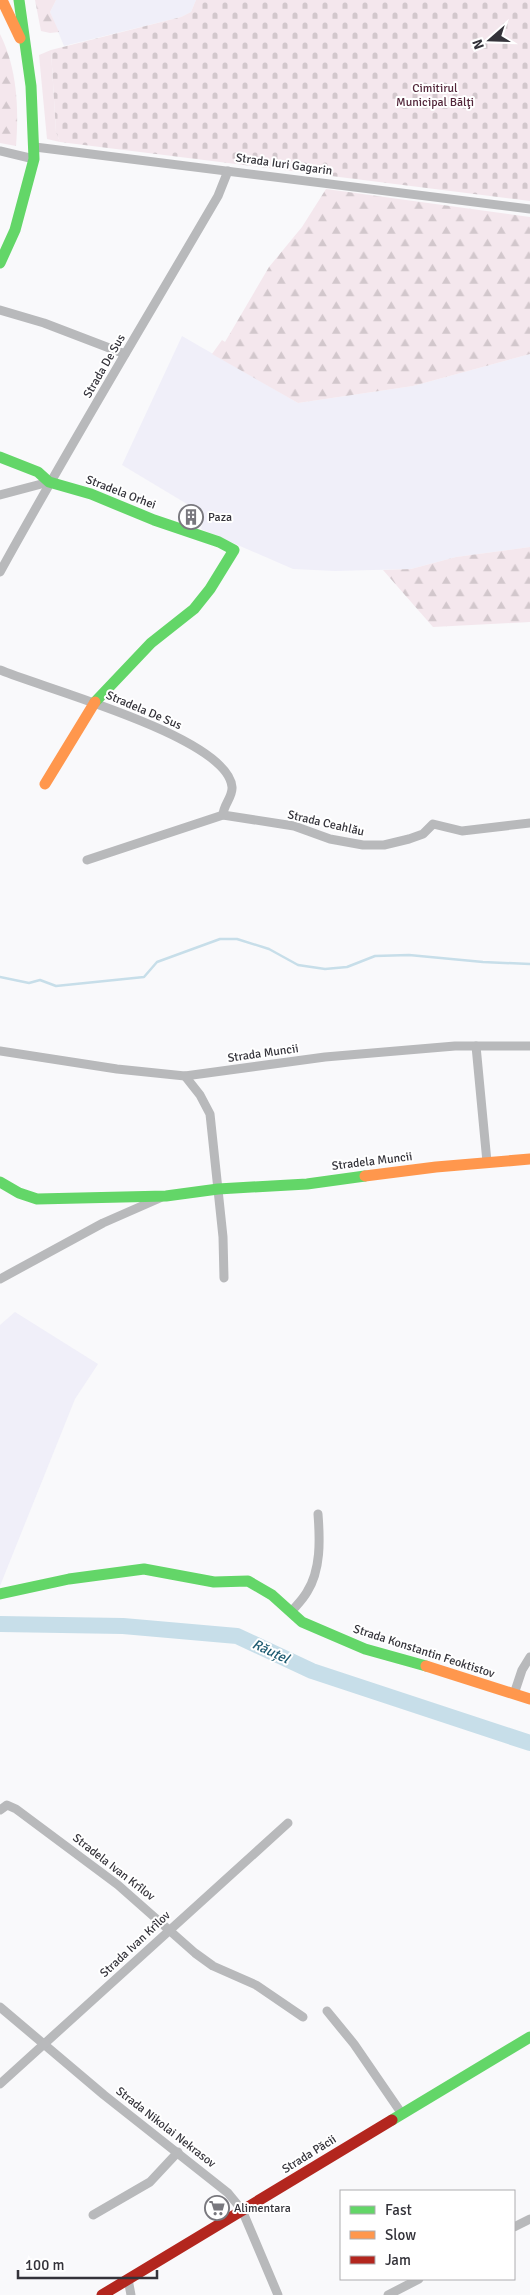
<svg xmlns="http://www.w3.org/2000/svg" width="530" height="2295" font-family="Signika,sans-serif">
  <defs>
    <pattern id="forest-firs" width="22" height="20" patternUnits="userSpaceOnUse" patternTransform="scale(1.25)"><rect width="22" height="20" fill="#f4e7ed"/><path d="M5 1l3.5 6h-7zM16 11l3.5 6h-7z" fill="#d2c7cc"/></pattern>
    <pattern id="cemetery-stones" width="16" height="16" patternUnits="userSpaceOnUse" patternTransform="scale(1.25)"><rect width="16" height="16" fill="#f4e7ed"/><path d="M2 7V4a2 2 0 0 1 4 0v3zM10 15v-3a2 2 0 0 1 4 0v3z" fill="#d2c7cc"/></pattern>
  </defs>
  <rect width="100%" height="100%" fill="#f9f9fb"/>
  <g fill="#f0eff9">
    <path d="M56,0H196L191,12L181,17L64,46L50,12Z"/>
    <path d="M182,336L298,403L413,386L530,354V547L456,557L411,569L335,571L293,569L201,529L203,521L195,516L193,520L187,518L189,513L187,504L122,465Z"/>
    <path d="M15,1312L98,1364L75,1399L0,1586V1325Z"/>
  </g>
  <path fill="#f4e7ed" d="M51,50L56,132L60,142L47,139L39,55Z"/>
  <g fill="url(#forest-firs)">
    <path d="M35,0H56L50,12L59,32L50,33L41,31Z"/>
    <path d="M0,34C17,68 19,108 16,146L0,143Z"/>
    <path d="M326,189L530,217V354L413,386L298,403L212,354L222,340L225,342L269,267L302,227Z"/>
    <path d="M530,547V622L433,627L383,570L411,569L456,557Z"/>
  </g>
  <path fill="url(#cemetery-stones)" d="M196,0H530V201L60,142L56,132L51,50L181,17L191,12Z"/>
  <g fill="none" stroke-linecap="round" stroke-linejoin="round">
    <path stroke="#c7dee9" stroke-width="2.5" d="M0,977L29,983L40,980L56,986L144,977L157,962L220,939H237L269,949L298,965L325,969L347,967L375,956L409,955L483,962L530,964"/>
    <path stroke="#c7dee9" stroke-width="16" d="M0,1624L123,1626L237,1636L312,1671L530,1743"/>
    <g stroke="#b8b9bb" stroke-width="9">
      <path d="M35,147L530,209"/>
      <path d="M0,151L34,159"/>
      <path d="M0,310L44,323L125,354"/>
      <path d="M0,495L49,482"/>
      <path d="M0,572C70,445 145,321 218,196L228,171"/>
      <path d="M0,670C42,688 228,737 232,787C233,797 223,805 223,815"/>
      <path d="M87,860L223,815L294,826L330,839L363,845H384L409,839L423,834L433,824L462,831L530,823"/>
      <path d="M476,1046L487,1162"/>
      <path d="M0,1051L117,1069L185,1076L325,1057L455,1046H530"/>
      <path d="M185,1076L200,1095L210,1114L223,1237L224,1278"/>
      <path d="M0,1279L103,1223L160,1198"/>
      <path d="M292,1611C297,1605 303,1599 307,1592C321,1570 320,1540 318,1514"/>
      <path d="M514,1694L522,1670L530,1657"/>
      <path d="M0,1810L7,1805L16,1809L118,1885L195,1953L213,1966L256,1985L303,2017"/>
      <path d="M0,2007L104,2095L228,2193L242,2210L278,2295"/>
      <path d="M327,2011L354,2044L402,2114"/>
      <path d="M0,2084L288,1823"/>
      <path d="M93,2215L150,2182L178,2152"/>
      <path d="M514,2227L530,2219"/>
      <path d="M128,2279L131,2295"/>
      <path d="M388,2295L419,2279"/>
    </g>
    <g stroke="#63d668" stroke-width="11">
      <path d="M0,263L15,230L34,159L31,86L19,0"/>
      <path d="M0,457L38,472L49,482L91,494L154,520L219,542L234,550L210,589L194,609L151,643L95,702"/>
      <path d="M0,1182L19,1193L37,1199L166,1196L218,1189L307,1184L365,1176"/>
      <path d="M0,1594L69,1579L144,1569L214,1582L248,1581L272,1595L302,1622L365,1649L426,1666"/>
      <path d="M392,2120L530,2037"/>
    </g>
    <g stroke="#ff974d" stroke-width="11">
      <path d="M2,0L20,38"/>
      <path d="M45,784L95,702"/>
      <path d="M365,1176L436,1167L530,1159"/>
      <path d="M426,1666L530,1699"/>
    </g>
    <path stroke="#b3261e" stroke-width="11" d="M102,2295L392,2120"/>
  </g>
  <defs>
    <symbol id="building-ring" viewBox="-11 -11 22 22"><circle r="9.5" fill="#fff" stroke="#79787e" stroke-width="1.5"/><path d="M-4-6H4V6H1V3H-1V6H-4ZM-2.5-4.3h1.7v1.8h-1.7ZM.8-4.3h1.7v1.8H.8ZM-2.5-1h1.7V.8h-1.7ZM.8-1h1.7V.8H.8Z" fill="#79787e"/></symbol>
    <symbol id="supermarket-ring" viewBox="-11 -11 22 22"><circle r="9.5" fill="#fff" stroke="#79787e" stroke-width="1.5"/><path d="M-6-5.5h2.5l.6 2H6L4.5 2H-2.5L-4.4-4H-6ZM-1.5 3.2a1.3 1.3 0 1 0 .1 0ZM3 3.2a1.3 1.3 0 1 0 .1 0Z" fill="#79787e"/></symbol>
  </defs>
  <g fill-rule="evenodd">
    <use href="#building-ring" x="177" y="503" width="28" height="28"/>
    <use href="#supermarket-ring" x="203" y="2194" width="28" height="28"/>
  </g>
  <g text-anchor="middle" stroke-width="4" stroke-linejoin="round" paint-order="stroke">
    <g font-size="12" fill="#53263a" stroke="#fff">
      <text x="435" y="92">Cimitirul<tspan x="435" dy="14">Municipal Bălţi</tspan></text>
    </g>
    <g font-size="12" fill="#34333a" stroke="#fff">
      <text transform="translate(284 164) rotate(8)" y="4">Strada Iuri Gagarin</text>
      <text transform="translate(104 366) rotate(-60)" y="4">Strada De Sus</text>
      <text transform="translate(121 492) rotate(21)" y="4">Stradela Orhei</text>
      <text transform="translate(144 710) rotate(23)" y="4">Stradela De Sus</text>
      <text transform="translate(326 823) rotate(13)" y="4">Strada Ceahlău</text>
      <text transform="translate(263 1053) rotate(-8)" y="4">Strada Muncii</text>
      <text transform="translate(372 1161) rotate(-7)" y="4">Stradela Muncii</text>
      <text transform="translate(424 1651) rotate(18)" y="4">Strada Konstantin Feoktistov</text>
      <text transform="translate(114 1867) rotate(38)" y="4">Stradela Ivan Krîlov</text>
      <text transform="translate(135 1944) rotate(-43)" y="4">Strada Ivan Krîlov</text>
      <text transform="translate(166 2127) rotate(38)" y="4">Strada Nikolai Nekrasov</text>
      <text transform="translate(309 2154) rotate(-32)" y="4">Strada Păcii</text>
    </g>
    <g font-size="12" fill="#34333a" stroke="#fff" text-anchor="start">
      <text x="208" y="521">Paza</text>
      <text x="234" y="2212">Alimentara</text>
    </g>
    <g font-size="14" font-style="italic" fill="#1e5b71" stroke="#fff">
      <text transform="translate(271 1651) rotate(25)" y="5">Răuțel</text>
    </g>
  </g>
  <rect x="340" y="2190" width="175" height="90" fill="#ffffff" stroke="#aeadb0"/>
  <rect x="350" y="2206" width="25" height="8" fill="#63d668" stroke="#aeadb0"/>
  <text x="385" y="2215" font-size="15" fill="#34333a">Fast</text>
  <rect x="350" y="2231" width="25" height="8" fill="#ff974d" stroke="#aeadb0"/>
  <text x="385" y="2240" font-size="15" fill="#34333a">Slow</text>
  <rect x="350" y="2256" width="25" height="8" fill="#b3261e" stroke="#aeadb0"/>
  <text x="385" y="2265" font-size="15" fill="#34333a">Jam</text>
  <g transform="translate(490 40) rotate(250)" stroke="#ffffff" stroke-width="4" paint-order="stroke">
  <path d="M0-4L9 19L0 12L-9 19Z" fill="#34333a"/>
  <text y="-8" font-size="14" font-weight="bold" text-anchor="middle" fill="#34333a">N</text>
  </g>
  <path d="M18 2270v8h139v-8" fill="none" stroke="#34333a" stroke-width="2.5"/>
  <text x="25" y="2270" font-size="15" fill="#34333a" stroke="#ffffff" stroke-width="4" paint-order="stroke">100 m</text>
</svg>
